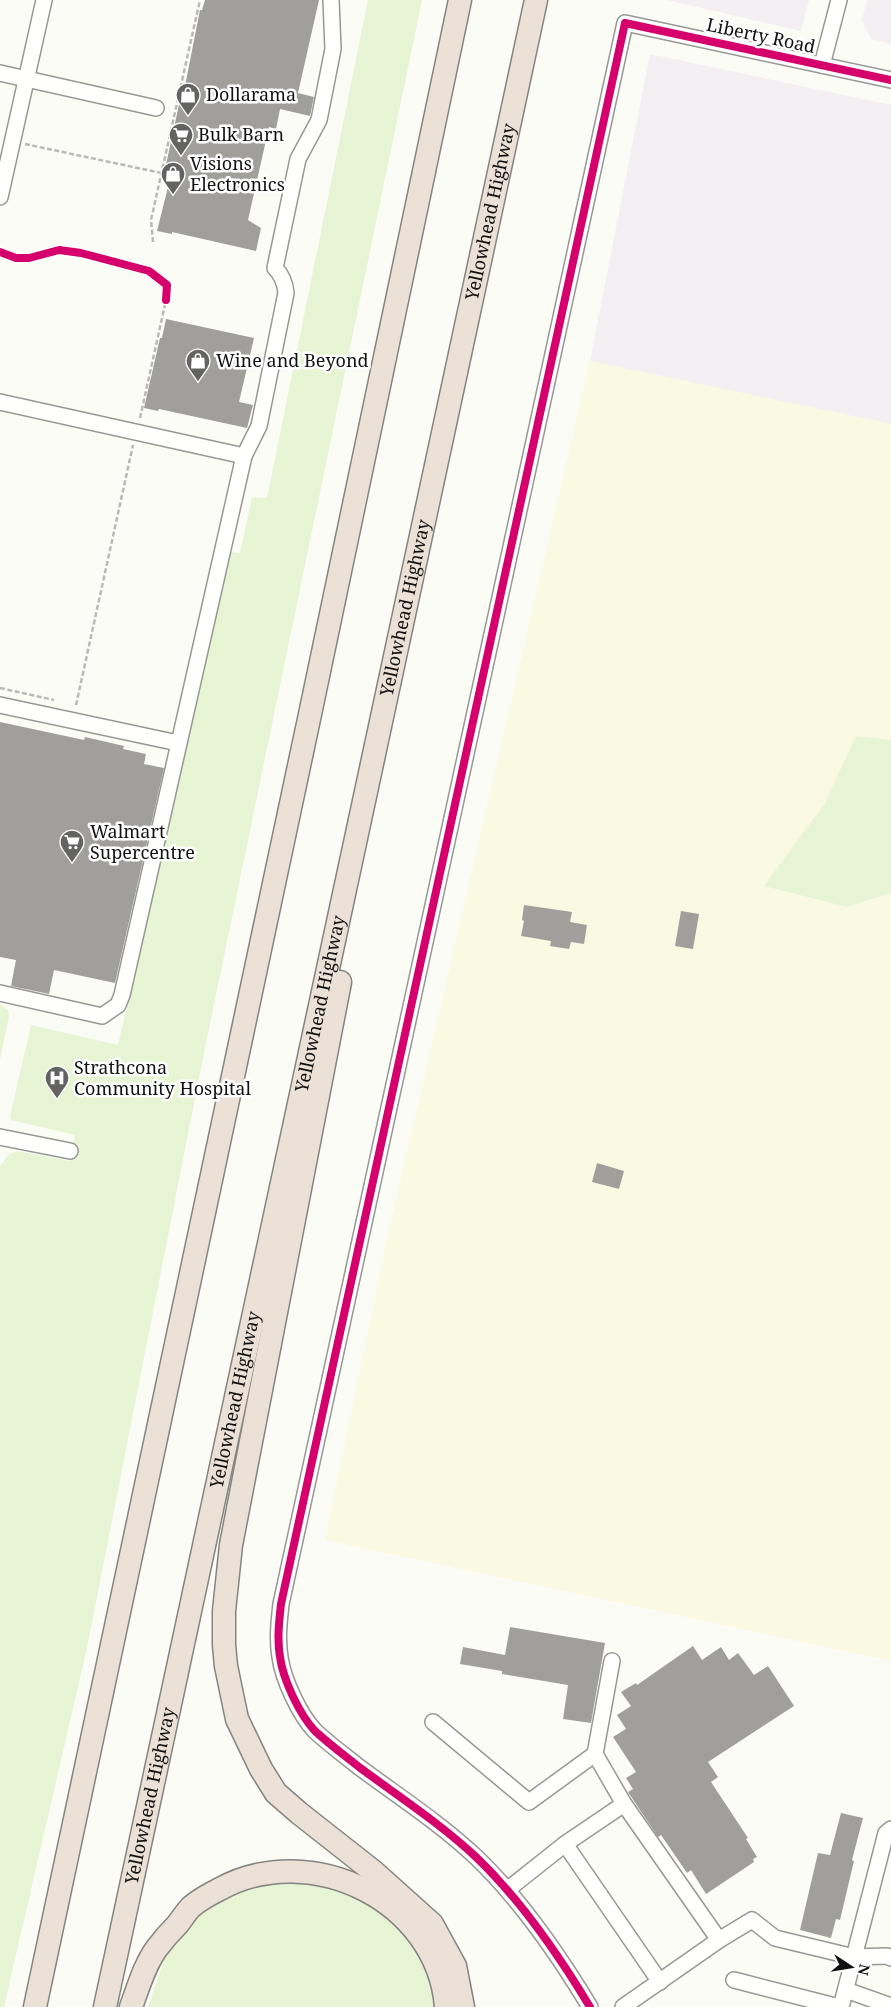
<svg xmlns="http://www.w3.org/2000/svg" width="891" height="2007" font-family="'Noto Serif',serif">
  <rect width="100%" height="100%" fill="#fcfcf7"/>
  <g fill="#f4eff3">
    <path d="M667,0H809L801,31Z"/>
    <path d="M867,0H891V44L871,39L862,20Z"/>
    <path d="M650,54L891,105V424L590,361Z"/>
  </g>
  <path fill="#faf9e2" d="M590,361L891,424V740L856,736L825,803L764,886L847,907L891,893V1661L325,1540L388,1234Z"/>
  <g fill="#e7f5d4">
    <path d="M368,0H422L203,1058L87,1648L4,2007H0V1167L9,1154L18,1151L69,1161L75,1135L11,1120L10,1116L31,1025L118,1045L231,552L240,553L252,497L267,498Z"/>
    <path d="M856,736L891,740V893L847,907L764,886L825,803Z"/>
    <path d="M0,1004L8,1010L9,1016L0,1060Z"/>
    <path d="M309,1882L372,1901L410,1938L430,1979L435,2007H148L167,1951L179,1935L203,1911L220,1898L248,1888L277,1883Z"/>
  </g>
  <g fill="#a19f9c">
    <path d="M205,0H319L298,93L314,97L310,116L280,109L276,129L269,127L248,220L261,228L256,251L172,232V234L157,231L171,175L166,174L167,169H165L180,100L182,101L200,10H202Z"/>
    <path d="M166,319L254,338L239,402L253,405L247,428L159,409L158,411L144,408L160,338H162Z"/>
    <path d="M0,722L84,740L85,737L124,746L123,749L146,754L144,764L164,768L115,983L54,970L49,994L11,986L16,960L0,957Z"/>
    <path d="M524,905L572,912L570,922L587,925L584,944L571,942L569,949L550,946L551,941L521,936L524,921L522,920Z"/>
    <path d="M681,911L699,914L693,949L675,946Z"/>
    <path d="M597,1163L624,1171L619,1189L592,1182Z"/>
    <path d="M510,1627L605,1643L591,1723L563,1719L568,1685L502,1674V1671L460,1664L463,1647L505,1655Z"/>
    <path d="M693,1646L702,1660L721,1647L729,1660L738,1653L754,1675L768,1666L794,1706L708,1762L718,1777L711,1782L748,1838L746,1839L757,1857L753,1859L754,1862L706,1894L691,1870L687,1873L661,1835L658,1837L628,1792L633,1789L626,1778L636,1772L613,1737L626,1729L617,1715L631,1706L621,1692L636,1683L637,1685Z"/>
    <path d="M841,1813L863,1818L852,1860L854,1861L840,1920L836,1919L831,1938L800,1930L818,1853L830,1855Z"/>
  </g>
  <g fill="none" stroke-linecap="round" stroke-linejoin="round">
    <defs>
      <g id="minor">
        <path d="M822,65L839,0"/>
        <path d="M0,73L156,108"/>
        <path d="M0,197L44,0"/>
        <path d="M0,402L244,456"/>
        <path d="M0,705L178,743"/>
        <path d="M0,993L102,1016L118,1005L122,995L244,456L259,426L286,293C285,282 282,275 275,268L298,159L319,120L333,49L331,0"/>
        <path d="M0,1137L70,1151"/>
        <path d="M612,1661L595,1754L624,1804"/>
        <path d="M433,1722L529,1802L595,1754"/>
        <path d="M891,1829L886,1833L854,1957L887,1956L891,1958"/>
        <path d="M565,1844L660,1982"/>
        <path d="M507,1890L565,1844L624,1804L719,1940L623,2007"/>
        <path d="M719,1940L752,1920L775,1938L854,1957L841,2007"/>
        <path d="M734,1980L839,2007"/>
        <path d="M846,1990L891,2006"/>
        <path d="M590,2007C558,1954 521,1900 476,1857C441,1824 398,1796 359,1767C344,1755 329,1744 315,1731C299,1714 283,1679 280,1657C277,1639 279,1622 281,1604L625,23L891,80"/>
      </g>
      <g id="highway">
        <path d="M340,982L231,1545L224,1611V1645L226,1666L237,1719L261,1769L276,1793L299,1813L374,1872L432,1924L455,1966L463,2007"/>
        <path d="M35,2007L309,719L460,0"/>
        <path id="s1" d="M105,2007L536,0"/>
        <path d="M131,2007C138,1988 145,1964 157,1948C163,1940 170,1932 177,1925C182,1919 186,1912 191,1907C199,1900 210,1894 220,1889C311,1839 438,1901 446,2007"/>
      </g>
    </defs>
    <use href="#minor" stroke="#979795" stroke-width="18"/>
    <use href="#highway" stroke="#848482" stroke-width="25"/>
    <g stroke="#b9b9b8" stroke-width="2.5" stroke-dasharray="5 2.5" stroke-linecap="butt">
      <path d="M25,144L166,174"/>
      <path d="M153,242L151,220L200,0"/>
      <path d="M140,418L166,300"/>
      <path d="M0,688L54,700"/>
      <path d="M76,705L133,445"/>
    </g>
    <use href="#minor" stroke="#fffffe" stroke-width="15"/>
    <use href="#highway" stroke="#ece1d6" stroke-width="22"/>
    <defs>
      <g id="cycleway">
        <path d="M0,252L16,258H29L59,250L81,253L149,271L167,285L166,300"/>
        <path d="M590,2007C558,1954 521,1900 476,1857C441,1824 398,1796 359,1767C344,1755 329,1744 315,1731C299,1714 283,1679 280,1657C277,1639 279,1622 281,1604L625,23L891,80"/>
      </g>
    </defs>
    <use href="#cycleway" stroke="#fff" stroke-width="11"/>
    <use href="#cycleway" stroke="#d6006c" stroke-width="8"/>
  </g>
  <defs>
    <symbol id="shop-pin" viewBox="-11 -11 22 30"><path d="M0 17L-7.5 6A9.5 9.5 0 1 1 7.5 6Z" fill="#636362" stroke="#fff"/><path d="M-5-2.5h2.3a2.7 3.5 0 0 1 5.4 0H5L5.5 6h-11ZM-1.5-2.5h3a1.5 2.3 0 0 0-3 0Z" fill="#fff"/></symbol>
    <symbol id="supermarket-pin" viewBox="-11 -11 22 30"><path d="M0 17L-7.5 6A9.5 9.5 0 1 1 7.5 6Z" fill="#636362" stroke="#fff"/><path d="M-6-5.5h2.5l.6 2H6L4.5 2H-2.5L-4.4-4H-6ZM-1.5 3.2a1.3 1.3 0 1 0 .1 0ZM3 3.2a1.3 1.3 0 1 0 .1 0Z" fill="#fff"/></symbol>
    <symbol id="hospital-pin" viewBox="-11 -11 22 30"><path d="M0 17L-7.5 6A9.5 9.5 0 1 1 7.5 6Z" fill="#636362" stroke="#fff"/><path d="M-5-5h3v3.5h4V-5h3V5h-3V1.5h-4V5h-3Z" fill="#fff"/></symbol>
  </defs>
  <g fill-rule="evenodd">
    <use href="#shop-pin" x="174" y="81" width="28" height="38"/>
    <use href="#supermarket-pin" x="167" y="121" width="28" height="38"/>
    <use href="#shop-pin" x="159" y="160" width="28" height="38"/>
    <use href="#shop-pin" x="184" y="347" width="28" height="38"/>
    <use href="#supermarket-pin" x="58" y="828" width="28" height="38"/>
    <use href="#hospital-pin" x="43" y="1064" width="28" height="38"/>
  </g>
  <g text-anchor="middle" stroke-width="5" stroke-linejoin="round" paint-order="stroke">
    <g font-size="18" fill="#111" stroke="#fff">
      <text transform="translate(761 36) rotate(12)" y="6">Liberty Road</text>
      <text dy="6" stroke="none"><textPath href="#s1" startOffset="1836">Yellowhead Highway</textPath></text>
      <text dy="6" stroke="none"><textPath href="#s1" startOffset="1431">Yellowhead Highway</textPath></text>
      <text dy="6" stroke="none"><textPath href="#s1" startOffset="1026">Yellowhead Highway</textPath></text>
      <text dy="6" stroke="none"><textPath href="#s1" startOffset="621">Yellowhead Highway</textPath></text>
      <text dy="6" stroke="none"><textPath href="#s1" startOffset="216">Yellowhead Highway</textPath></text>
    </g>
    <g font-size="18" fill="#111" stroke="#fff" text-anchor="start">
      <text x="206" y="101">Dollarama</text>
      <text x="198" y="141">Bulk Barn</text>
      <text x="190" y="170">Visions<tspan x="190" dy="21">Electronics</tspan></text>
      <text x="216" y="367">Wine and Beyond</text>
      <text x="90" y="838">Walmart<tspan x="90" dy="21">Supercentre</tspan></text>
      <text x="74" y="1074">Strathcona<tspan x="74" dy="21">Community Hospital</tspan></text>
    </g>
  </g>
  <g transform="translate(851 1967) rotate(102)" stroke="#ffffff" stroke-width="4" paint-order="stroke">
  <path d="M0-4L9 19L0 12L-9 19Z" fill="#111111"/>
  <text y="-8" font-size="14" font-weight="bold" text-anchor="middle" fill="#111111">N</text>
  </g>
</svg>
